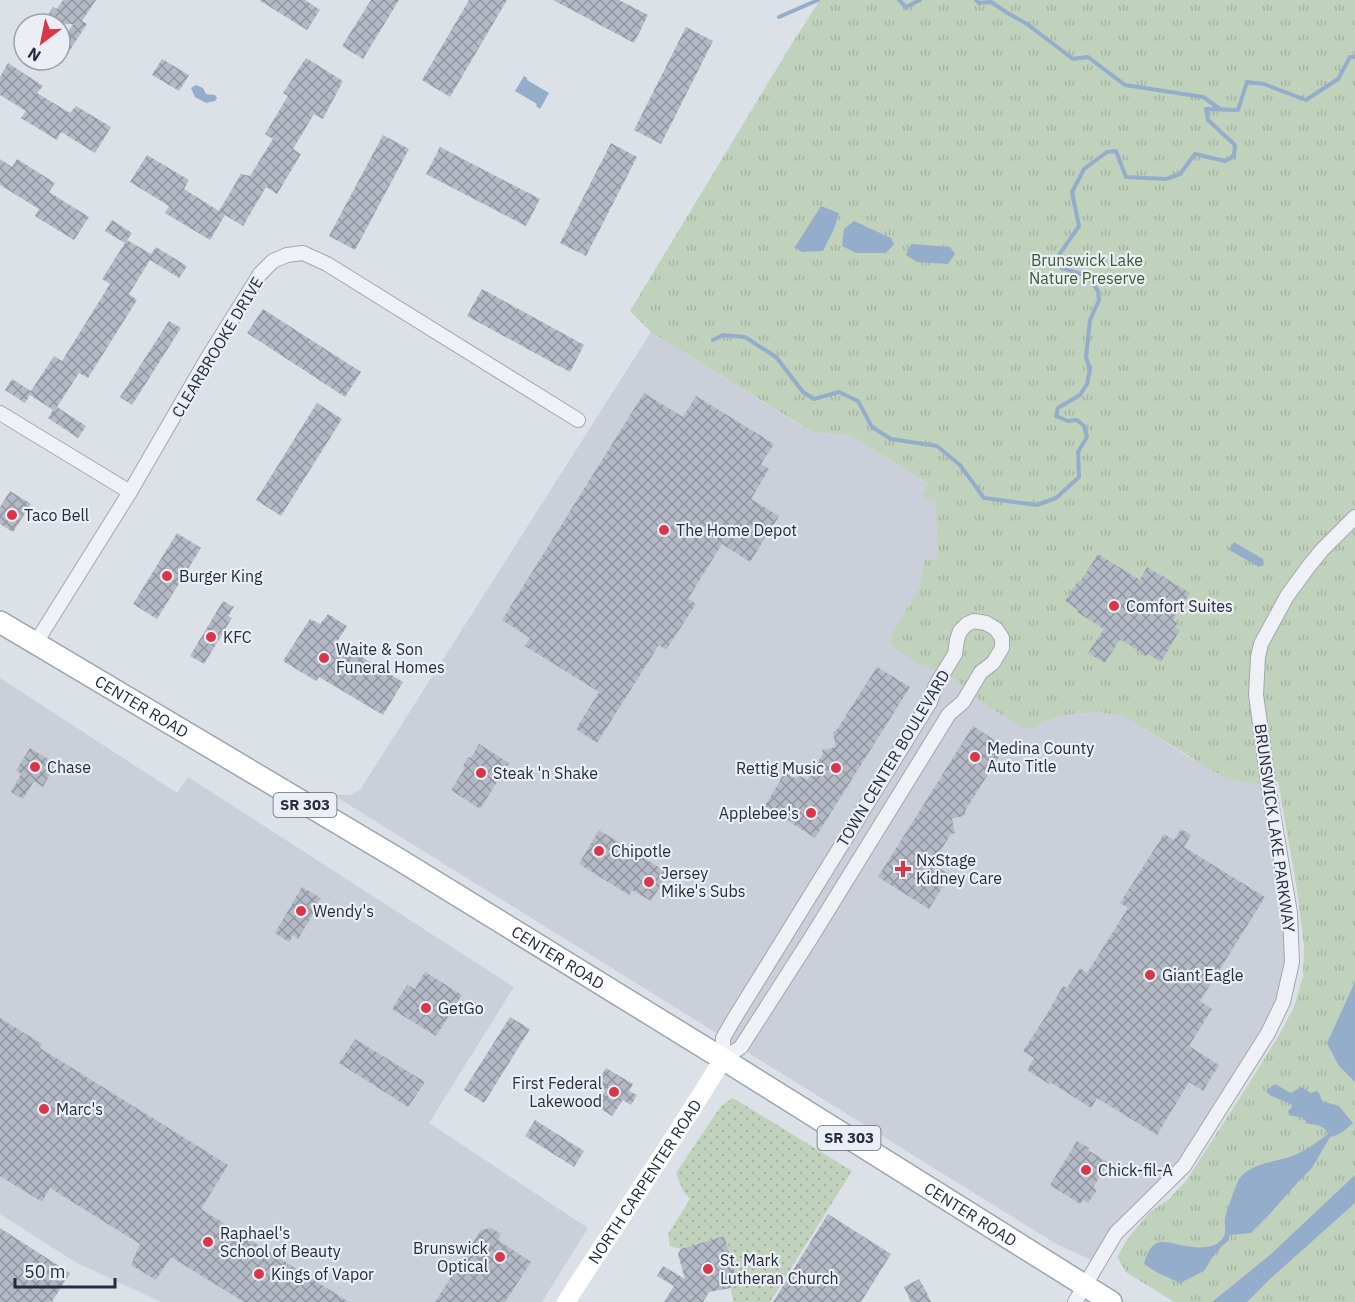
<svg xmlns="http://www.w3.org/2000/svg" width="1355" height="1302" font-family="'IBM Plex Sans',sans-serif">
  <defs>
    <pattern id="grass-dots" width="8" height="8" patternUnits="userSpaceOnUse" patternTransform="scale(1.5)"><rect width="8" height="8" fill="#c1d2bc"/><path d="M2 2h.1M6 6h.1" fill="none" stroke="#a6b5a3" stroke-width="1.8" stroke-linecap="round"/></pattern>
    <pattern id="park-tufts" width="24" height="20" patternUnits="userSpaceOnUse" patternTransform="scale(1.5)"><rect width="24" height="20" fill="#c1d2bc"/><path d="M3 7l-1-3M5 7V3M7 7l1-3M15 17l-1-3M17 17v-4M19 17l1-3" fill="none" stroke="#a6b5a3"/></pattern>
    <pattern id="building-cross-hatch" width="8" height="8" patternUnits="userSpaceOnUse" patternTransform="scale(1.5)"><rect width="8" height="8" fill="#b3b9c5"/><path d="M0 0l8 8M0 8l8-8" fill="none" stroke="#9197a1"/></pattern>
  </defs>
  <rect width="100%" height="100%" fill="#dce0e7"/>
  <g fill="#cacfda">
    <path d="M651,332L811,432L850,435L929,485L935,499L938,560L925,561L919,588L907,609L923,666L955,679L1031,729L1041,723L1055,718L1071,714L1098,712L1123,716L1192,759L1268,784L1292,962L1268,1033L1184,1166L1098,1263L1058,1245L333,795H351L360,790Z"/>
    <path d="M0,678L177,793L188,777L514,987L429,1123L588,1228L542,1302H161L75,1262L0,1214Z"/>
  </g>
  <path fill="url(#grass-dots)" d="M733,1098L852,1171L770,1302H733L731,1288L737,1279L724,1236L681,1249L670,1246L668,1234L690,1199L683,1191L676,1173L721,1106Z"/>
  <path fill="url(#park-tufts)" d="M820,0H1355V1302H1174L1126,1272L1117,1257L1129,1237L1150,1212L1169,1199L1186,1181L1253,1077L1279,1035L1294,1007L1303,976L1304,945L1297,890L1278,782L1268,784L1247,783L1225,778L1123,716L1098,712L1071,714L1055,718L1041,723L1031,729L1022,727L986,705L955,679L923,666L896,650L891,643V636L919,588L925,560L938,559L935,499H924L922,495L928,484L850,435L812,432L651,332L630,311L791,45Z"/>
  <g fill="#94adcb">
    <path d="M524,76L527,78V80L549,93L540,109L536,106L537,104L515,91Z"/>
    <path d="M196,85L203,88L206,94L215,95L217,98L215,101L206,103L195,97L191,88Z"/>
    <path d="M821,206L839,213L834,229L823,251L802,252L795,247Z"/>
    <path d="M854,221L891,238L894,244L886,253H856L842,246L844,229Z"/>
    <path d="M911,244L950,247L955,254L948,264L917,262L906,255Z"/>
    <path d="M1234,542L1263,559L1264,565L1259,567L1231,551L1229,549Z"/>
    <path d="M1355,982V1082L1339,1066L1327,1043Z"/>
    <path d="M1275,1084L1291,1093L1301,1087L1311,1093L1317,1091L1320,1095L1322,1101L1339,1106L1353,1123C1347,1129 1338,1136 1330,1137L1312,1168L1299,1181L1269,1215L1251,1233L1231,1235L1229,1236V1240L1222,1246L1212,1258L1204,1271L1180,1283L1156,1272L1144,1264C1146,1257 1149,1248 1155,1244C1166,1236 1196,1256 1218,1243C1221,1241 1225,1236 1225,1232C1226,1228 1224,1223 1225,1218C1226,1213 1236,1184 1239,1179C1253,1160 1282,1163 1301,1152C1311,1147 1319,1140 1328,1134C1324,1124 1314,1125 1305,1123L1306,1121L1303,1118L1289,1115L1288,1111L1292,1107L1291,1104L1271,1096L1266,1091Z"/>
    <path d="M1355,1175V1203L1270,1279L1247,1302H1212L1270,1255Z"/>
  </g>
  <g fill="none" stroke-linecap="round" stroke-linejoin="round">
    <g stroke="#94adcb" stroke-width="4">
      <path d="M899,0L906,7L920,0"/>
      <path d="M976,0L979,3L991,2L1006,12L1027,24L1073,59L1088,57L1125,85L1203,97L1220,109"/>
      <path d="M779,17L818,0"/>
      <path d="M713,340L723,335L745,337L776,357L803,392L814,399L839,392L858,401L872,427L891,439L937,446L960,465L984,498L1037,505L1056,498L1079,477L1078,452L1087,437L1084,426L1077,420L1068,421L1056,416L1058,408L1080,395L1087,384L1090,369L1086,357L1090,320L1099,300L1098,291L1087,276L1062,268L1059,255L1079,226L1072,192L1084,169L1107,152L1116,151L1126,177L1166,179L1180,174L1195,154L1225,161L1234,156L1235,145L1208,120L1206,109L1238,110L1247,82L1264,84L1306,100L1338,79L1350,57H1355"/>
    </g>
  </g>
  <g fill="url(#building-cross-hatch)">
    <path d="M63,0H96L82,21L87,24L70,50L60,44L73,24H42L53,7L57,9Z"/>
    <path d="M259,0H305L320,10L307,30Z"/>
    <path d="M371,0H399L363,59L342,46Z"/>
    <path d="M469,0H507L450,97L422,80Z"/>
    <path d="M553,0H619L648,15L634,43Z"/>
    <path d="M686,27L713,41L661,144L634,130Z"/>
    <path d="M306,58L343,81L323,119L314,114L293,149L301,154L277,194L266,187L243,226L225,215L210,240L165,213L169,206L130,182L147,155L189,180L184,189L219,211L241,174L250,176L273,139L265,134L288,96L283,93Z"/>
    <path d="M162,59L189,75L179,91L152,75Z"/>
    <path d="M8,63L43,86L37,93L70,113L76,106L111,127L95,153L61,132L57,140L21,118L26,111L0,95V77Z"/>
    <path d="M383,135L409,149L355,250L329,236Z"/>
    <path d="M611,143L637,157L586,256L560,243Z"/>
    <path d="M440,147L540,199L526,226L426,174Z"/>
    <path d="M0,159L12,167L17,159L55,183L49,192L89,217L74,240L35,216L39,209L0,185Z"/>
    <path d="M112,220L132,233L127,240L151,254L156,247L187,266L179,278L150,260L129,294L137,300L88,378L79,373L57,407L86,426L78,438L48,418L53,410L30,395L25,403L5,390L12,379L31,391L54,356L62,361L110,284L102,279L125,243L105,231Z"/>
    <path d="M482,289L584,345L570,372L467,316Z"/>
    <path d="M263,309L361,372L345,397L247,333Z"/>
    <path d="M169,321L181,328L132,405L120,397Z"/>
    <path d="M644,393L683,417L696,396L774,444L761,464L769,469L751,499L779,516L750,562L722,544L688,599L696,604L666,650L659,645L597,743L576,729L599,692L525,646L530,638L502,620Z"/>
    <path d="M317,403L342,419L281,516L256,500Z"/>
    <path d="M10,491L31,504L13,532L0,524V507Z"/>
    <path d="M177,533L201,548L157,619L133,604Z"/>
    <path d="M1098,554L1140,580L1147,567L1190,593L1173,620L1177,623L1175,627L1180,630L1161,662L1148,654L1146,656L1120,639L1105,663L1088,653L1104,629L1077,612L1078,610L1065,601L1078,581L1080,582Z"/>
    <path d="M223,601L234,607L228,616L232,618L204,664L190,656Z"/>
    <path d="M328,614L347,626L337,642L403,682L383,715L319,677L316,681L283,661L310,619L320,624Z"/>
    <path d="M877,667L910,687L815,838L765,806L785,772L796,779L799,775L807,780L823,754L822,750L836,747L833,732L836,731Z"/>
    <path d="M973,726L1005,747L965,811L966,815L952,819L955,833L951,834L935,859L942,863L939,868L950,875L929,909L878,877Z"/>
    <path d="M479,744L509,763L480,809L451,790L465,768L463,766L468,757L471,758Z"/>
    <path d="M30,748L56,764L43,787L34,781L23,799L11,792L21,774L16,770Z"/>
    <path d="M1181,829L1191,835L1184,847L1265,897L1200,1001L1212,1009L1189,1046L1219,1065L1203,1091L1189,1082L1157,1135L1097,1098L1091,1108L1050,1082L1049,1084L1027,1070L1034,1058L1023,1051L1044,1019L1063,986L1067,988L1080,968L1087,973L1128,908L1120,903L1164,834L1174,840Z"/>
    <path d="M599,830L668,873L651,901L632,890L629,895L579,864Z"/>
    <path d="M302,887L321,898L313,910L315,911L298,939L293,935L289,942L275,933Z"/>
    <path d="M425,972L462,995L436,1036L392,1009L407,985L415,989Z"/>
    <path d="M510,1017L530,1029L484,1103L464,1090Z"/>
    <path d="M0,1018L42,1044L40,1048L228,1165L201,1209L349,1302H244L171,1257L156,1280L131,1265L140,1244L50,1188L42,1202L0,1176Z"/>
    <path d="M355,1039L425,1082L408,1107L339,1063Z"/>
    <path d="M606,1068L633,1084L629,1091L637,1095L631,1105L623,1100L612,1116L596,1106L605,1091L595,1085Z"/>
    <path d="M535,1120L584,1151L574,1167L525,1136Z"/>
    <path d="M1077,1141L1089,1148L1088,1150L1107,1162L1105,1165L1107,1166L1093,1187L1097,1190L1088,1203L1083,1200L1080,1204L1050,1185Z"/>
    <path d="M828,1214L891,1254L861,1302H773Z"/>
    <path d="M0,1228L70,1273L52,1302H0Z"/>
    <path d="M491,1228L501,1234L498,1240L531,1262L505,1302H435L481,1230Z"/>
    <path d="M724,1236L737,1279L731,1288L709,1292L703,1302H664L674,1286L657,1276L663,1266L685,1279L678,1254L681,1249Z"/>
    <path d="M919,1279L926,1291L931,1302H911L904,1287Z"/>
  </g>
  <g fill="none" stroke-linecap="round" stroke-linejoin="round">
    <defs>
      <g id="street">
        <path d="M0,413L130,492"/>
        <path d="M974,621L986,623L996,629L1002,638V648L993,663L981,672L963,702L949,714L809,941L741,1047L723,1059V1038L734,1019L930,702L936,685L955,654L957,640L960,631L967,624Z"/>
        <path d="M35,644L130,492L207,359L260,274L273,261L287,255L303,253L327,264L578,420"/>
        <path d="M1075,1302L1116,1233L1184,1166L1268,1033L1283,1002L1292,962L1290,913L1268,784L1261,730L1256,695L1258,657L1261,644L1287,596L1309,566L1322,550L1355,517"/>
      </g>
      <g id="primary">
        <path id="s2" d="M0,622L400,860L723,1059L1111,1302"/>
      </g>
    </defs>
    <use href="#street" stroke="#a1a7b1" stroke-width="16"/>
    <use href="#primary" stroke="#9aa4b4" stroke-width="24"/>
    <use href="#street" stroke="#eff1f6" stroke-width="14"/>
    <path stroke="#fff" stroke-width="18" id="s1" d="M566,1302C618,1221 673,1142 723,1059"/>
    <use href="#primary" stroke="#fff" stroke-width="21"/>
  </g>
  <g fill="#d8364a" stroke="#ebeff5" stroke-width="2">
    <circle cx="12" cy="515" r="6"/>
    <circle cx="664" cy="530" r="6"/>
    <circle cx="167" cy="576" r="6"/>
    <circle cx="1114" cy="606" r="6"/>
    <circle cx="211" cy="637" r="6"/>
    <circle cx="324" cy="658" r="6"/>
    <circle cx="975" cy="757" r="6"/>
    <circle cx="35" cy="767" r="6"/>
    <circle cx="836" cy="768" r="6"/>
    <circle cx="481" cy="773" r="6"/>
    <circle cx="811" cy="813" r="6"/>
    <circle cx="599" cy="851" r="6"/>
    <path d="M900 860h6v6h6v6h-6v6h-6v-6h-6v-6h6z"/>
    <circle cx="649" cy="882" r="6"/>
    <circle cx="301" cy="911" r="6"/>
    <circle cx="1150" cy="975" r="6"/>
    <circle cx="426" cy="1008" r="6"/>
    <circle cx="614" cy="1092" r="6"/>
    <circle cx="44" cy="1109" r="6"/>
    <circle cx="1086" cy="1170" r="6"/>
    <circle cx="208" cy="1242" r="6"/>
    <circle cx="500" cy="1257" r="6"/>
    <circle cx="708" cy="1269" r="6"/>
    <circle cx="259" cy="1274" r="6"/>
  </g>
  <g text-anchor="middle" stroke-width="4.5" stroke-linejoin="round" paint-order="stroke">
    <g fill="#ebeff5" stroke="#606776" stroke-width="1.5">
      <rect x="273.5" y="793" width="63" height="24" rx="4.5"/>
      <rect x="817.5" y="1126" width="63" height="24" rx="4.5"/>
    </g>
    <g font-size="15" font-weight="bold" fill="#252d3f">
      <text x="305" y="810">SR 303</text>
      <text x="849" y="1143">SR 303</text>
    </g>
    <g font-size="16" fill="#385b31" stroke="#ebeff5">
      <text x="1087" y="266">Brunswick Lake<tspan x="1087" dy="18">Nature Preserve</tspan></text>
    </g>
    <g font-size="16" fill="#252d3f" stroke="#ebeff5">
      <text transform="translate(217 347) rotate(-59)" y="6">CLEARBROOKE DRIVE</text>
      <text dy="6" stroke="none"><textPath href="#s2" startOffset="165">CENTER ROAD</textPath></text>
      <text transform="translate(893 758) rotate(-59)" y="6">TOWN CENTER BOULEVARD</text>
      <text transform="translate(1275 828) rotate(82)" y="6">BRUNSWICK LAKE PARKWAY</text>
      <text dy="6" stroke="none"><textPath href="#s2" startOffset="651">CENTER ROAD</textPath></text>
      <text dy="6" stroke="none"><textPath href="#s1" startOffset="144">NORTH CARPENTER ROAD</textPath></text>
      <text dy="6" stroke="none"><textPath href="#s2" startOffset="1137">CENTER ROAD</textPath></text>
    </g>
    <g font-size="16" fill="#252d3f" stroke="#ebeff5" text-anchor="start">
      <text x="24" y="521">Taco Bell</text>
      <text x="676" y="536">The Home Depot</text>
      <text x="179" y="582">Burger King</text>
      <text x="1126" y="612">Comfort Suites</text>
      <text x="223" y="643">KFC</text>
      <text x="336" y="655">Waite &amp; Son<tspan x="336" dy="18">Funeral Homes</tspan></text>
      <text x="987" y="754">Medina County<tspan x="987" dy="18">Auto Title</tspan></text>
      <text x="47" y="773">Chase</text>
      <text x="824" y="774" text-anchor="end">Rettig Music</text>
      <text x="493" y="779">Steak 'n Shake</text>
      <text x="799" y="819" text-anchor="end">Applebee's</text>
      <text x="611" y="857">Chipotle</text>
      <text x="916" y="866">NxStage<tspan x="916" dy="18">Kidney Care</tspan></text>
      <text x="661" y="879">Jersey<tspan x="661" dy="18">Mike's Subs</tspan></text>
      <text x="313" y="917">Wendy's</text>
      <text x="1162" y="981">Giant Eagle</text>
      <text x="438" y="1014">GetGo</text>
      <text x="602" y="1089" text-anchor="end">First Federal<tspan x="602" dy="18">Lakewood</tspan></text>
      <text x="56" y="1115">Marc's</text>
      <text x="1098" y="1176">Chick-fil-A</text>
      <text x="220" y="1239">Raphael's<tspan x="220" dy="18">School of Beauty</tspan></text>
      <text x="488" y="1254" text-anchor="end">Brunswick<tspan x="488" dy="18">Optical</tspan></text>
      <text x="720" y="1266">St. Mark<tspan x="720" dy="18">Lutheran Church</tspan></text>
      <text x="271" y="1280">Kings of Vapor</text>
    </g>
  </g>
  <g transform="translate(42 42) rotate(212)"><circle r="28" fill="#ebeff5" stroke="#9ca1ac" stroke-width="1.5"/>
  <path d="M0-4.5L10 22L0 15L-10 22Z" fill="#d8364a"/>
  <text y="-9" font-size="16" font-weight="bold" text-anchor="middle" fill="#252d3f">N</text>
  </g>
  <path d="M15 1278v9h100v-9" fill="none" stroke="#252d3f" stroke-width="3"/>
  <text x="24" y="1278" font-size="18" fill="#252d3f" stroke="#ebeff5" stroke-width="4.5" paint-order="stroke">50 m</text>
</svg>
